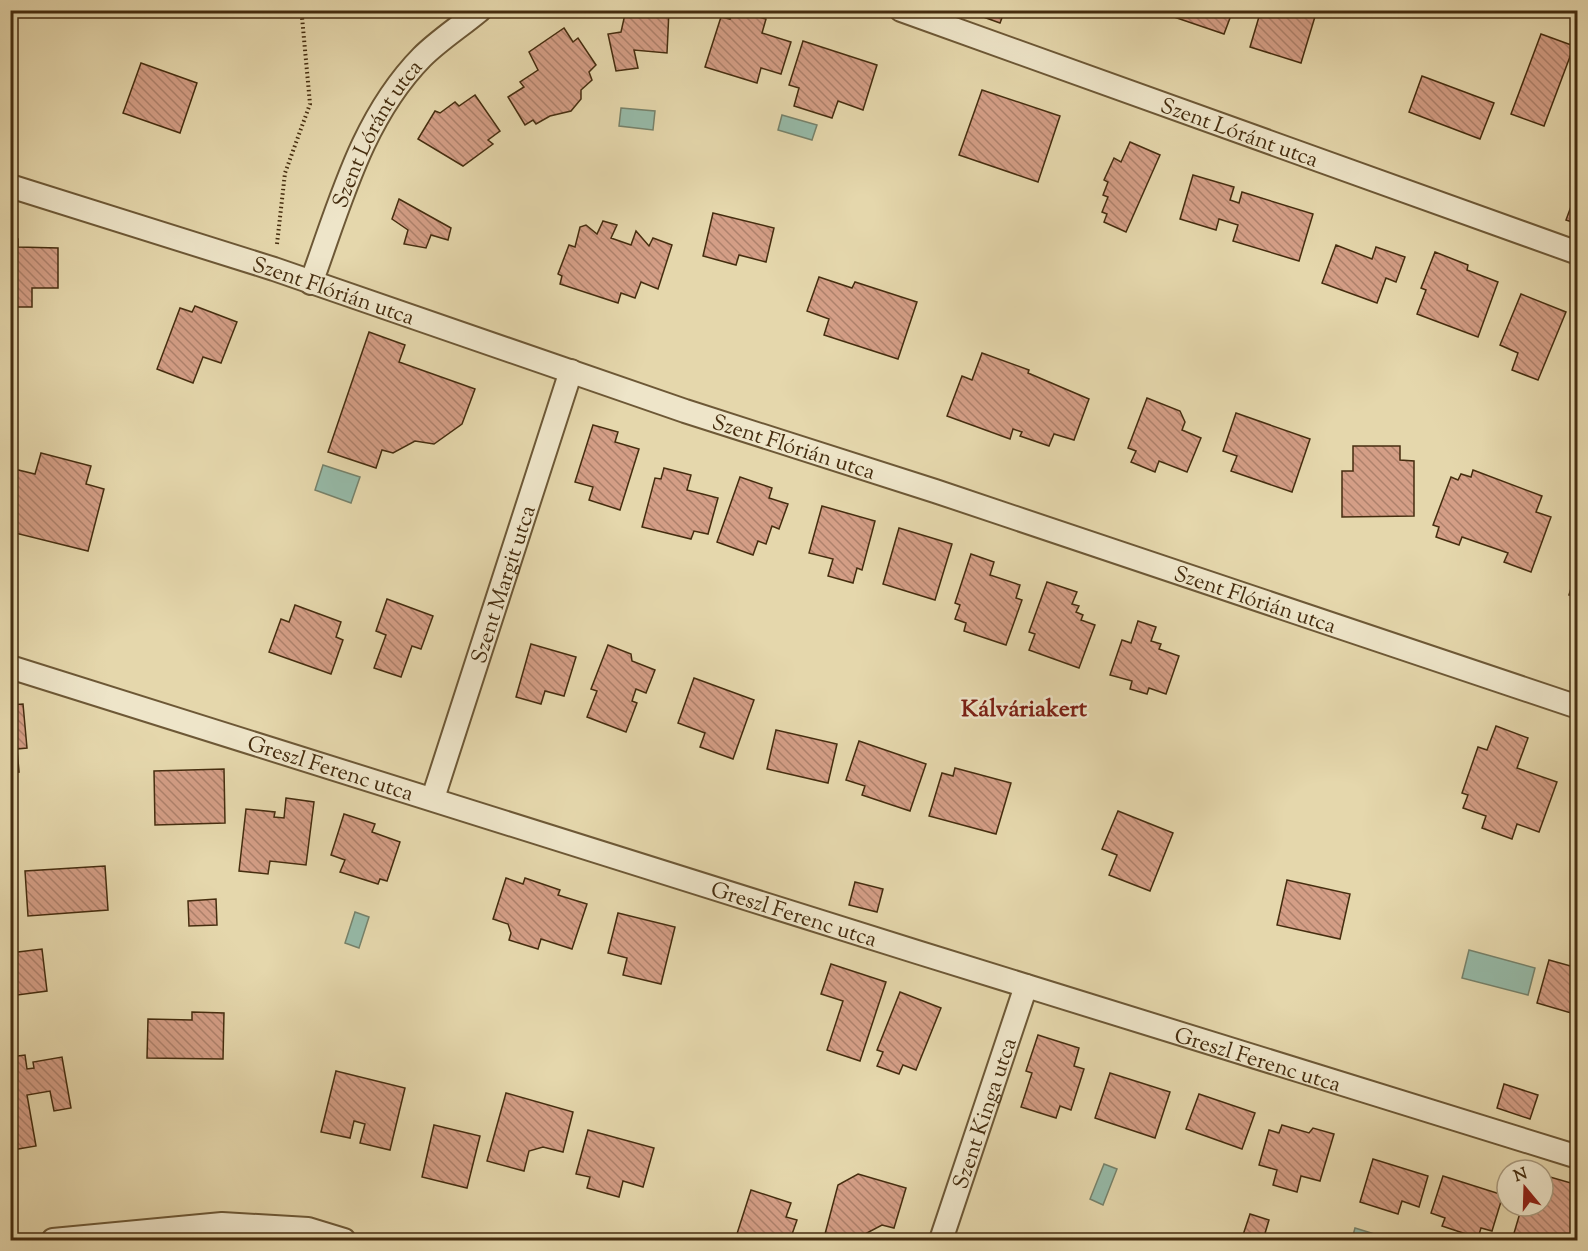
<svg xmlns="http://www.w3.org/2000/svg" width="1588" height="1251" font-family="'Sorts Mill Goudy',serif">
  <defs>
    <pattern id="building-back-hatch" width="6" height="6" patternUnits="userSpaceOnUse" patternTransform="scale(1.5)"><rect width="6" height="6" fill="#d49e86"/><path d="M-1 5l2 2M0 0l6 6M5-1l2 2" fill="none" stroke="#ae816c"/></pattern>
  </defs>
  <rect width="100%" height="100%" fill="#e5d7ac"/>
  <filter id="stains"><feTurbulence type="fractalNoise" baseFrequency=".00333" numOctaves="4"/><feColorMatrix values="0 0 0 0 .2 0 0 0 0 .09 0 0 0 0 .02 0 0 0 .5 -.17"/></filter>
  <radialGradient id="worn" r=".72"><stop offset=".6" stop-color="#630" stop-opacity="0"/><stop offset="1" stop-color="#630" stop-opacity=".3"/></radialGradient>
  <g fill="#96baa8" stroke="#76826b" stroke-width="1.5">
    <path d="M621,108L655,111L653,130L619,126Z"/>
    <path d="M782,115L817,125L812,140L778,130Z"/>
    <path d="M323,465L360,477L351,503L315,490Z"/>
    <path d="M355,912L369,917L359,948L345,943Z"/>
    <path d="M1469,950L1535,968L1528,995L1462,978Z"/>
    <path d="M1104,1164L1117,1169L1103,1205L1090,1199Z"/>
    <path d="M1355,1228L1394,1240L1352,1239Z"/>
  </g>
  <g fill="url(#building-back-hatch)" stroke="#452d0f" stroke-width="1.5">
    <path d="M645,10H669L667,53L634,50L638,68L616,71L608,34L621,32L625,14L644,17Z"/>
    <path d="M733,10L766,19L762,33L791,42L781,74L761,68L757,83L705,67L721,17L730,19Z"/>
    <path d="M976,10H1005L1000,23L975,14Z"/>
    <path d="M1173,10H1233L1224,34L1171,16Z"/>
    <path d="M1261,10H1317L1301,63L1250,47Z"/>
    <path d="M564,28L573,42L578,38L596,65L589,72L592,80L581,90V99L571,111L550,116L536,124L533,120L525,125L508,97L524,87L520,82L538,70L529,52Z"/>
    <path d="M1541,34L1574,46L1544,126L1511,114Z"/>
    <path d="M803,41L877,65L863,110L838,101L832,118L794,106L799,88L789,85Z"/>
    <path d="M141,63L197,83L180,133L123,113Z"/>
    <path d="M1422,76L1494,103L1480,139L1409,112Z"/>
    <path d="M982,90L1060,116L1038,182L959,155Z"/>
    <path d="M475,95L500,131L488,140L493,144L463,166L418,139L435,111L440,113L455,102L459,106Z"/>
    <path d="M1130,142L1160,155L1126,232L1104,222L1107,214L1102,212L1108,197L1103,195L1108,182L1104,180L1114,158L1121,162Z"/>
    <path d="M1193,175L1234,187L1230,200L1239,203L1242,192L1313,214L1299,261L1233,241L1238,225L1219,219L1216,230L1180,219Z"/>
    <path d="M1576,193H1578V224L1566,220Z"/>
    <path d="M399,199L451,228L448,240L431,235L426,248L404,244L408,230L392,219Z"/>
    <path d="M713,213L774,228L766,262L739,255L736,265L703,256Z"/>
    <path d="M603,221L617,225L611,238L631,245L636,231L649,246L653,238L672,245L658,289L641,282L635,298L621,293L618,303L560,284L562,276L558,274L569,245L575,247L580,227L586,225L597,234Z"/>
    <path d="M10,239H18V247L58,248V288H32V307H10Z"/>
    <path d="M1336,245L1372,259L1376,247L1405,257L1396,282L1386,278L1377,303L1322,283Z"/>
    <path d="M1435,252L1468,265L1467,270L1498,282L1478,337L1417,314L1426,290L1421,288Z"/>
    <path d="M819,277L852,288L855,282L917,302L898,359L824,335L829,319L807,311Z"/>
    <path d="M1521,294L1566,312L1538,380L1512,370L1518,353L1500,345Z"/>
    <path d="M195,306L237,322L221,363L203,357L193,383L157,369L180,308L192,312Z"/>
    <path d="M369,332L405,345L399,362L475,389L462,424L434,444L415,441L393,453L382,450L376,468L328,452Z"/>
    <path d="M982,353L1029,370L1028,373L1089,399L1074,440L1054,434L1049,446L1020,436L1022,432L1013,429L1010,439L947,416L962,376L972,380Z"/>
    <path d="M1147,398L1180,411L1185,422L1182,430L1201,438L1187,472L1159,461L1155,472L1131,462L1136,451L1128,448Z"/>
    <path d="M1236,413L1310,439L1292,492L1231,471L1237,456L1223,451Z"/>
    <path d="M593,425L618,432L615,442L639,449L620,510L589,500L593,487L575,482Z"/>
    <path d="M1353,446H1400V460L1414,461V516L1342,517V471H1353Z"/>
    <path d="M41,453L91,466L86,484L104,489L88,551L11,532L10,468L35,474Z"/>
    <path d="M664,468L691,475L687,490L718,498L708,534L694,531L691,539L642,527L655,478L661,479Z"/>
    <path d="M1473,470L1542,496L1536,512L1551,517L1531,572L1504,562L1508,553L1462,537L1459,545L1436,537L1439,527L1433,525L1451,477L1458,480L1461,474L1471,477Z"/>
    <path d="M740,477L772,488L769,498L788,504L779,529L772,526L766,544L758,541L753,555L717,542Z"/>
    <path d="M822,506L875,521L862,570L857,568L853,583L828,576L833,559L809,553Z"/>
    <path d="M899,528L952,544L935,600L883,584Z"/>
    <path d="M971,554L994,562L990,575L1020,585L1016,598L1022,600L1006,645L964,631L966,623L955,619L960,605L955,603Z"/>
    <path d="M1578,565V597L1569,595Z"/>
    <path d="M1047,582L1077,592L1072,604L1079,606L1076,612L1083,615L1081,620L1095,625L1079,668L1029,650L1035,634L1029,632Z"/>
    <path d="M387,599L433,616L421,649L412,646L401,677L374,668L386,635L376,631Z"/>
    <path d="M295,605L341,622L336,637L343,640L331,674L269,652L281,619L289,622Z"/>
    <path d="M1138,621L1156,627L1151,641L1161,644L1159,649L1179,656L1166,694L1149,688L1147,694L1130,689L1132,681L1110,675L1122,640L1131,643Z"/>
    <path d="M531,644L576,657L564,696L545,691L541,704L516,697Z"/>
    <path d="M608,645L631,654L632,661L655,670L646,693L636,689L632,701L637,703L626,732L587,717L597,691L591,689Z"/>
    <path d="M694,678L754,700L733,759L700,747L705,733L678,723Z"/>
    <path d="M23,704L27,748L17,749L19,772L10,773V705Z"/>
    <path d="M1496,726L1528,738L1517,768L1557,782L1539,832L1517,824L1512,839L1482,828L1486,816L1463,808L1468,795L1462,793L1478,747L1487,750Z"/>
    <path d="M776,730L837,744L828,783L767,769Z"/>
    <path d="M859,741L926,764L910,811L862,795L865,786L846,780Z"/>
    <path d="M955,768L1011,783L996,834L929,816L942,773L953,776Z"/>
    <path d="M224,769L225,823L155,825L154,771Z"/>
    <path d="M286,798L314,802L306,865L270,861L268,874L239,871L246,809L275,812L274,817L284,818Z"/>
    <path d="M1118,811L1173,833L1150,891L1109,875L1117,855L1102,849Z"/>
    <path d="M344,814L375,824L372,832L400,842L387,881L380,879L378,884L340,872L345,860L331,855Z"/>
    <path d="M105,866L108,910L28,916L25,871Z"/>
    <path d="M506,878L523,884L525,878L560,890L558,895L587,904L572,949L541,939L538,949L509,940L511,933L508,924L493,919Z"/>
    <path d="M1287,880L1350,894L1340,939L1277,925Z"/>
    <path d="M855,882L883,889L877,912L849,905Z"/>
    <path d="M216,899L217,925L189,926L188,901Z"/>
    <path d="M618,913L675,927L661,984L623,975L627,958L608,953Z"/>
    <path d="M42,949L47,991L10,996V953Z"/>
    <path d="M1549,960L1578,968V1015L1537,1003Z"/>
    <path d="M831,964L886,982L860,1061L827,1050L843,1001L821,994Z"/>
    <path d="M900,992L941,1008L916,1070L903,1065L899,1074L877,1066L883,1052L877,1050Z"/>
    <path d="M192,1012L224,1013L223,1059L147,1058L148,1019L192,1020Z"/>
    <path d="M1038,1035L1079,1048L1074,1066L1084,1069L1071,1110L1060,1106L1056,1118L1021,1107L1032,1073L1026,1071Z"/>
    <path d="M25,1055L27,1069L34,1068L33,1062L62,1057L71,1108L54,1111L50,1091L27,1095L36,1146L12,1150L10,1097L15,1096L13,1086L10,1087V1057Z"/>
    <path d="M336,1071L405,1088L390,1150L360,1143L365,1124L354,1121L350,1138L321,1132Z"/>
    <path d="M1110,1073L1170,1092L1155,1138L1095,1118Z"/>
    <path d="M1504,1084L1538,1095L1530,1119L1497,1108Z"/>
    <path d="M506,1093L573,1112L563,1152L543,1147L529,1151L524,1171L487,1161Z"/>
    <path d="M1199,1094L1255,1113L1242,1149L1186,1129Z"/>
    <path d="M434,1125L480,1136L467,1188L422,1177Z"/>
    <path d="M1282,1125L1309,1133L1313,1128L1334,1134L1320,1181L1301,1176L1297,1192L1273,1185L1277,1170L1259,1165L1269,1130L1279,1133Z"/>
    <path d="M588,1130L654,1148L643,1187L623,1181L619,1197L587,1188L590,1177L576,1174Z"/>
    <path d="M1373,1159L1428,1176L1419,1207L1402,1201L1398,1214L1360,1202Z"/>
    <path d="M858,1174L906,1188L894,1228L882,1225L863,1235L862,1240L825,1234L838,1185Z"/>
    <path d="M1543,1175L1578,1185V1240H1512L1522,1206H1543Z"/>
    <path d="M1443,1176L1503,1195L1492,1231L1481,1228L1478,1238L1442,1226L1445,1218L1431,1213Z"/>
    <path d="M751,1190L791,1203L786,1217L797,1220L790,1240H735Z"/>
    <path d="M1250,1214L1269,1220L1263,1240L1243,1235Z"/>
  </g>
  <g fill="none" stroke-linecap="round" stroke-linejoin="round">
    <defs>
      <g id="minor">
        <path id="s1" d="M901,10L1578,253"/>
        <path id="s2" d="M10,186L274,269L685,411L935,491L1578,707"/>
        <path id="s3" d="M311,283C340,204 362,118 422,57C439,40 461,26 480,10"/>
        <path id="s4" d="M10,667C533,829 1054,998 1578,1157"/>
        <path id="s5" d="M433,798L571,371"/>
        <path d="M53,1240L222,1224L308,1229L344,1240"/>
        <path id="s6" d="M941,1240L1026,986"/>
      </g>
    </defs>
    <use href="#minor" stroke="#6d5836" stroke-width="26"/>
    <path stroke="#452d0f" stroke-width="4" stroke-dasharray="1.5 3" stroke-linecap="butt" d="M277,244L285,173L310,104L302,17L299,10"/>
    <use href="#minor" stroke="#eee5c9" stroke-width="22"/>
  </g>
  <g text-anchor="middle" stroke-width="5" stroke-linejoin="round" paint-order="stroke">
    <g font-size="22" fill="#452d0f" stroke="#eee5c9">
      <text dy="8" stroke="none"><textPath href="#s1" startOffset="360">Szent Lóránt utca</textPath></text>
      <text dy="8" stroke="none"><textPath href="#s3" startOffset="164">Szent Lóránt utca</textPath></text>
      <text dy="8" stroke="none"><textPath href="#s2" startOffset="340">Szent Flórián utca</textPath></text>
      <text dy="8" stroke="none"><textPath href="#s2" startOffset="826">Szent Flórián utca</textPath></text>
      <text dy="8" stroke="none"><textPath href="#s5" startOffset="225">Szent Margit utca</textPath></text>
      <text dy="8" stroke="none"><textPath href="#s2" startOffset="1312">Szent Flórián utca</textPath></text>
      <text dy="8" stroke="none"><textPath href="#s4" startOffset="336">Greszl Ferenc utca</textPath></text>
      <text dy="8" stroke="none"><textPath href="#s4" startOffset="822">Greszl Ferenc utca</textPath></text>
      <text dy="8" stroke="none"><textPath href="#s4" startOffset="1308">Greszl Ferenc utca</textPath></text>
      <text dy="8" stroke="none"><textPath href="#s6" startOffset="134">Szent Kinga utca</textPath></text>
    </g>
    <g font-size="24" font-weight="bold" fill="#7a1f14" stroke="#eee5c9">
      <text x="1024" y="716">Kálváriakert</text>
    </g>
  </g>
  <rect width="1588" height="1251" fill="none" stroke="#e5d7ac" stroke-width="36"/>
  <rect x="12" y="12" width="1564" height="1227" fill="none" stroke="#452d0f" stroke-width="3"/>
  <rect x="18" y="18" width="1552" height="1215" fill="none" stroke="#452d0f" stroke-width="1.5"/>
  <g transform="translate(1525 1188) rotate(341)"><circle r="28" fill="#eee5c9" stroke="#aa9b7f" stroke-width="1.5"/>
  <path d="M0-4.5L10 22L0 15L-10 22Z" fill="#8f2418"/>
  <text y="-9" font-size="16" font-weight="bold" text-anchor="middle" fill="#452d0f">N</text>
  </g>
  <rect width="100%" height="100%" filter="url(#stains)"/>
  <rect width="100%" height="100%" fill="url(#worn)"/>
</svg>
